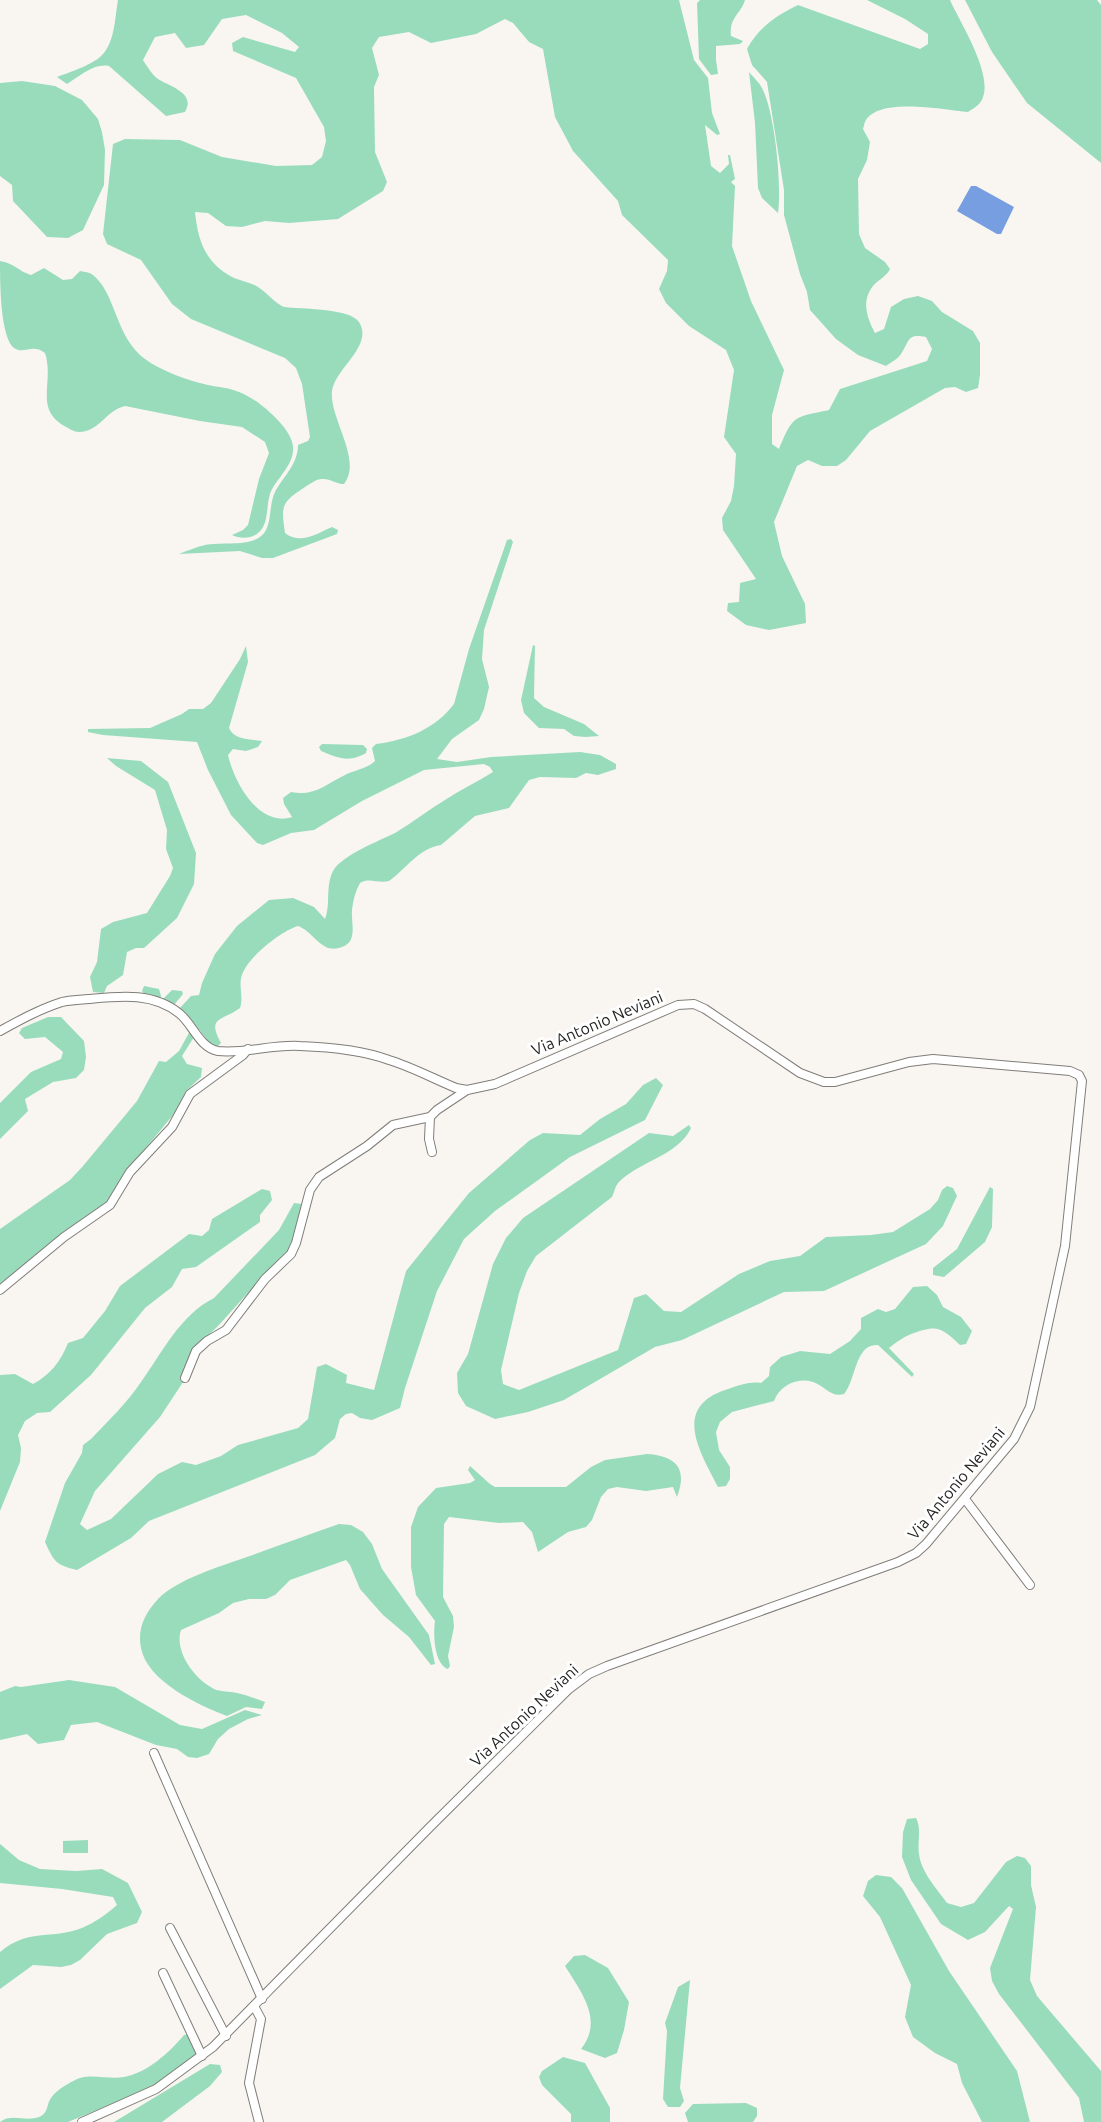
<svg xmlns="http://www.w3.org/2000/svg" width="1101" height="2122" font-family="Ubuntu,sans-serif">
  <rect width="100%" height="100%" fill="#f9f6f2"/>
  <g fill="#99dcbb">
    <path d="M118,0H679L694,60L708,78L712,113L720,134L717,135L705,125L711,166L720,173L729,164L728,155H730L735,179L731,182L735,186L732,246L751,301L784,370L772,415V444L779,449C794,414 793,418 829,410L840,389L927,361L932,349L926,337C907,333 910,340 901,354C898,359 891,362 886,366L858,355L836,339L810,310L807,292L800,274L784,215V190L767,82L752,65L747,49C758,28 777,15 798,5L920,49L928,44V34L905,19L867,0H950C960,23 999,82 979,104C976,107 971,110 968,112C944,110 881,97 866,120C864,123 864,126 863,129L870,142L867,160L858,179L859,234L865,248L885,262L890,269C886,277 879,279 873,286C861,301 867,318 875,333L884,329L891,307L904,299L918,296L932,301L942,312L973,331L980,343V375L978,388L966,392L955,387L945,388L870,431L846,460L837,466H822L808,460L797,466L774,522L782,556L805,604L806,623L769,630L746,625L727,611L728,603L739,602L740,583L756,579L723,530L722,518L731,501L734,486L736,454L724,437L734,370L726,350L689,326L666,303L659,289L667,271L668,260L622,215L618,201L573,151L555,117L543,49L529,42L513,23L505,19L476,34L431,43L409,32L379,37L372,48L379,75L374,87L375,152L387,182L383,191L338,219L289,223L265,221L242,227L226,226L208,213L195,212C198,241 205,262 232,277C240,281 250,282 258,287C268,293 273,302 284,307C300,309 350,308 359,322C374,346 335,368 332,391C329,418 363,460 344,484C336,484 329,478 322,479C316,479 310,484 305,487C281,503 281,505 285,533C300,545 316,534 332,527L338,530L337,534L273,558H262L240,551L179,554C187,551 196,547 205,545C223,541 256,549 266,530C272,518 269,502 276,490C285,475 298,463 298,445L308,441L310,437L302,384L296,368L285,358L191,319L172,304L141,260L107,244L103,234L113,144L125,139L180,140L222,157L276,166L312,165L322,157L326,141L324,127L296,78L233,51L232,43L243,37L295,52L299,47L282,33L246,15L222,19L204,45L186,48L175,33L155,37L143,60C147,66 152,75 158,79C171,87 196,93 185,112L166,116L109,66C94,63 80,76 67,84L57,77C70,72 95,64 103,54C115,41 115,16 118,0Z"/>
    <path d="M700,0H745C741,14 729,17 731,36L743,41L740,44L716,46V60L718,74L711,75L699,59L697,3Z"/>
    <path d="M965,0H1097L1101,5V163L1027,103L992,52Z"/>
    <path d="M749,72C754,78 760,83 763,90C775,115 782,186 778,213L762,198L758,188L755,123Z"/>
    <path d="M22,81L55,86L82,100L98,119L102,132L105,150L104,185L83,230L68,238L47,237L13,201L12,185L0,176V83Z"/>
    <path d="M0,261C14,263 18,271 31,275L44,268L63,280L72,279L80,271C85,272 89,272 93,275C116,293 115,337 145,359C163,372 187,380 208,385C218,387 230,388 239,392C255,398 272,413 283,426C288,432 294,442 293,450C293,466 275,480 270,494C266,506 269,525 258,533C251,539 240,539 232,535L243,530L248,525L259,479L269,453L265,442L242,427L200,421L125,406C108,410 101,427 86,431C79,433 74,432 68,428C32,410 55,383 45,353C32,343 24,355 14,348C0,337 0,281 0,261Z"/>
    <path d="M511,539L513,542L484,630L482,659L489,687L484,709L479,720L452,739L437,759L457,762L491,757L580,752L600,755L616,764V769L598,775L586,773L576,778L540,777L529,780L509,808L475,816L441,845C419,848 406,869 389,881C378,884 370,877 360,883C355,892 353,901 352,910C351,923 358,942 342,947C337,949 333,949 328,948C316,943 310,930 298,926C281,931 248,957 242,975C238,985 244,997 240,1008C223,1021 206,1016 221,1043L218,1046H212L193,1022L179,1009L191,996L199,995L202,983L215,954L237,926L269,900L293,898L314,907L325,919C331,904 325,887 333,871C342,855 379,841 395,833C412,823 428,810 445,800C460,790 477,782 493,772L490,767L484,764L424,770L362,801L314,830L291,833L263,845L257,843L231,815L208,770L197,742L103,735L88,732V729L150,728L182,714L189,709H203L211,703L240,659L246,646L248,662L229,728C234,740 250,739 262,741L258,747L246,751L233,749L228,755C234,782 259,828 292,817L284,804L283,798L291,792C314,797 326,784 345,775C354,770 367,769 375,761L372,748L376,744C407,740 435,729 454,704L469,649L507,540Z"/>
    <path d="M533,645L535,646L534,698L544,707L584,724L599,736L586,737L574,736L564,729L539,728L524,713L521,700Z"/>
    <path d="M322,744L363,745L367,749L366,753C349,763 338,758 321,751L319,747Z"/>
    <path d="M107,758L141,761L168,782L196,853L194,884L177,918L144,948H136L127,952L123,975L107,986L104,993L93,992L90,977L97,962L101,929L113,922L147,913L170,876L173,868L166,849L167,830L155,790L116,766Z"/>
    <path d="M144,986L159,989L161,996L160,998L145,995L142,991Z"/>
    <path d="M172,990L182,991L183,994L174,1005L163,999Z"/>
    <path d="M48,1017H61L84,1041L86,1057L84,1070L76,1078L53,1082L25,1099L28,1111L0,1139V1103L31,1072L61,1059L63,1052L45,1037L25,1039L19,1033L22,1028Z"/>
    <path d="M190,1031L194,1037L182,1056L187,1064L202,1068L201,1077L186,1091L173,1115L131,1166L106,1204L86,1216L0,1284V1229L70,1180L83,1166L137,1101L159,1061L166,1062L179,1051Z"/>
    <path d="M656,1078L663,1085L645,1120L570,1157L495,1211L464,1239L437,1291L405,1388L400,1408L372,1420L360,1418L352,1413L346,1414L340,1419L335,1438L315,1455L149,1521L131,1538L77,1570C56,1565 54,1562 45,1542L65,1483L82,1453L83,1445L91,1439C108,1421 127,1403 141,1382C162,1353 180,1315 214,1298L279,1230L294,1203L302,1204L291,1248L281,1261L266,1273L218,1326L200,1343L191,1370L160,1417L95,1491L80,1524L87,1530L111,1519L158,1474L182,1462L196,1465L221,1456L238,1445L298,1428L308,1419L317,1367L326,1364L347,1375L346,1383L374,1390L406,1271L469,1193L530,1140L543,1133L580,1135L600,1119L626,1104L643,1085Z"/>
    <path d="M689,1125L691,1128C678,1156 639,1161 618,1183C615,1187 614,1193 612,1197L536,1256L527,1271L519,1293L501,1370L503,1384L519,1390L618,1350L634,1298L646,1294L664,1311L681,1312L739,1274L770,1261L800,1256L826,1237L871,1235L893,1232L930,1209L938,1200L942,1190L947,1186L953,1188L957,1196L943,1226L926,1244L824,1291L784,1292L682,1340L655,1347L564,1400L528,1412L495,1419L466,1406L458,1393L457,1373L468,1354L493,1264L506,1238L523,1218L649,1133L673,1136Z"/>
    <path d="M990,1187L993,1189L992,1227L985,1242L944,1277L933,1275V1268L957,1249Z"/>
    <path d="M262,1189L270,1191L272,1200L260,1215V1222L196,1267L182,1269L172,1287L145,1308L91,1375L50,1412L37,1413L25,1421L18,1435L21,1448L20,1462L0,1511V1375L15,1374L33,1384C50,1375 61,1361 68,1343L83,1338L105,1311L120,1286L189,1234L202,1236L209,1230L212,1219Z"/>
    <path d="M927,1286L937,1295L943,1307L961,1317L972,1331L966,1344L960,1345C941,1327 937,1325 914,1333C903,1337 898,1341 889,1348L914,1374L912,1377L878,1345C855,1343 856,1380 844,1394C831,1398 825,1386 813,1382C796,1377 780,1386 774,1401L732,1412L720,1422L716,1432L719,1450L730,1467V1479L726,1486L718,1487C700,1452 672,1408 725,1390C738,1386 748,1381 761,1383L769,1376L770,1367L781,1357L800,1351L830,1354L850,1341L861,1329V1318L878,1309L886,1312L895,1309L913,1287Z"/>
    <path d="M647,1454C676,1456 688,1468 677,1497L673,1487L646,1491L617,1487L608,1489L601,1497L592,1520L586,1527L568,1532L538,1552L532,1532L523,1522L499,1523L449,1517L444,1524L443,1597L453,1616L454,1627L448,1656L450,1666L448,1669C434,1664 433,1634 435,1621L416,1595L411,1567V1527L418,1507L436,1488L470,1483L475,1480L468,1470L470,1466L490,1484L495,1487H566L591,1467L605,1460Z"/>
    <path d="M339,1524L351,1525L363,1532L372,1544L382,1569L429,1635L435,1664L431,1665L409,1637L383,1615L360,1589L350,1565L346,1560L290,1580L275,1595L266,1599H249L233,1603L219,1613L181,1630C174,1651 194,1679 214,1689C220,1692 230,1691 237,1693C247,1695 256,1699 265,1702L262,1709L246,1707L227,1716C198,1705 147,1681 141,1648C137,1629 145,1613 158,1599C178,1579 218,1567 244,1558C275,1547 307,1535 339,1524Z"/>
    <path d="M69,1680L115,1687L180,1725L202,1729L245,1710L262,1715L248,1719L229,1729L218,1739L209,1754L197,1758L188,1757L177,1749L156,1745L97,1722L71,1725L64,1740L38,1744L27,1734L0,1740V1692L15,1686L21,1687Z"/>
    <path d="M916,1818C922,1829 917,1842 919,1854C921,1872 937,1889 947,1903L961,1907L974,1903L1006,1862L1017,1856L1025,1858L1031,1866V1885L1036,1907L1030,1980L1037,1996L1101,2071V2122H1084L1079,2098L999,1994L992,1981L990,1968L1013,1909L1009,1906L985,1932L968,1940L941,1924L911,1880L902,1857L903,1832L907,1819Z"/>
    <path d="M88,1840V1853H63V1841Z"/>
    <path d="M0,1844L19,1860L40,1869L76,1871L102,1869L128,1883L142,1912L137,1923L107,1934L80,1960L71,1965L61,1967L33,1965L0,1989V1952C28,1929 46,1939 76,1930C90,1926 106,1915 117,1905L113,1897L62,1889L0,1883Z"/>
    <path d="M876,1875L891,1877L902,1888L949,1971L1017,2071L1030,2122H982L962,2083L957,2064L935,2053L913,2037L905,2017L911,1985L880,1917L863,1896L868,1881Z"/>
    <path d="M585,1955L608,1968L629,2002L624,2030L617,2053L605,2058L581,2049C604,2020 581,1992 565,1966L574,1956Z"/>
    <path d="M690,1980L680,2088L684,2101L680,2107H668L663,2099L667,2031L665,2023L678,1987Z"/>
    <path d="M190,2034L199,2053L155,2086L68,2122H0C11,2113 26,2122 39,2117C49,2113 46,2105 51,2098C56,2090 69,2083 77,2079C92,2073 109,2080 124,2077C147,2073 170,2052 184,2035Z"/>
    <path d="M563,2057L585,2063L610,2108V2122H571V2114L542,2085L539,2077L542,2071Z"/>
    <path d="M210,2064L220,2065L222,2072L210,2086L162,2122H114Z"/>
    <path d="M746,2103L757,2108V2116L753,2122H688L685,2113L693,2104Z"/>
  </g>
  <path fill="#769ee0" d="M971,186H976L1014,207L1001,234H997L957,211Z"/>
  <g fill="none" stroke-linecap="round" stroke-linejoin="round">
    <defs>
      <g id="street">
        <path d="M0,1031C20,1020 40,1009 62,1002C70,1000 80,1000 89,999C120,996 154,992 180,1014C193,1025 200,1048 218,1051C245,1054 273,1044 300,1046C329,1047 362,1050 389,1060C412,1067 434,1079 456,1088L467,1090"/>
        <path d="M0,1290L64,1237L110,1205L130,1172L172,1127L190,1094L243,1055L248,1049"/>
        <path d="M185,1378L196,1351L207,1341L226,1330L265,1279L291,1254L296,1243L310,1190L319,1177L367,1146L393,1125L430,1117"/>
        <path d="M965,1499L1030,1585"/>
        <path d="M154,1753L262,1999"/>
        <path d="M170,1928L226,2036"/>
        <path d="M163,1973L202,2056"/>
        <path d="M254,2006L261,2019L249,2083L259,2122"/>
        <path d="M82,2122L156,2089L213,2047L431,1826L569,1689L589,1674L607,1666L898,1562L916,1553L926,1544L1014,1439L1030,1407L1065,1246L1082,1081L1079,1075L1070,1071L933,1059L909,1062L835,1082H824L800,1073L705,1009L694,1004L678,1005L495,1084L467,1090L437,1110L430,1117L429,1139L432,1152"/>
      </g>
    </defs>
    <use href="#street" stroke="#807d79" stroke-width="10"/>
    <use href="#street" stroke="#fff" stroke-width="8"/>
  </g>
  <g text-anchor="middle" stroke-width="6" stroke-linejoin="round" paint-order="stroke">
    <g font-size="16" fill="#252423" stroke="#fff">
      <text transform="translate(597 1023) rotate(-23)" y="6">Via Antonio Neviani</text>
      <text transform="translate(956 1483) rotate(-50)" y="6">Via Antonio Neviani</text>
      <text transform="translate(524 1715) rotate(-43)" y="6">Via Antonio Neviani</text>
    </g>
  </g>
</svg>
